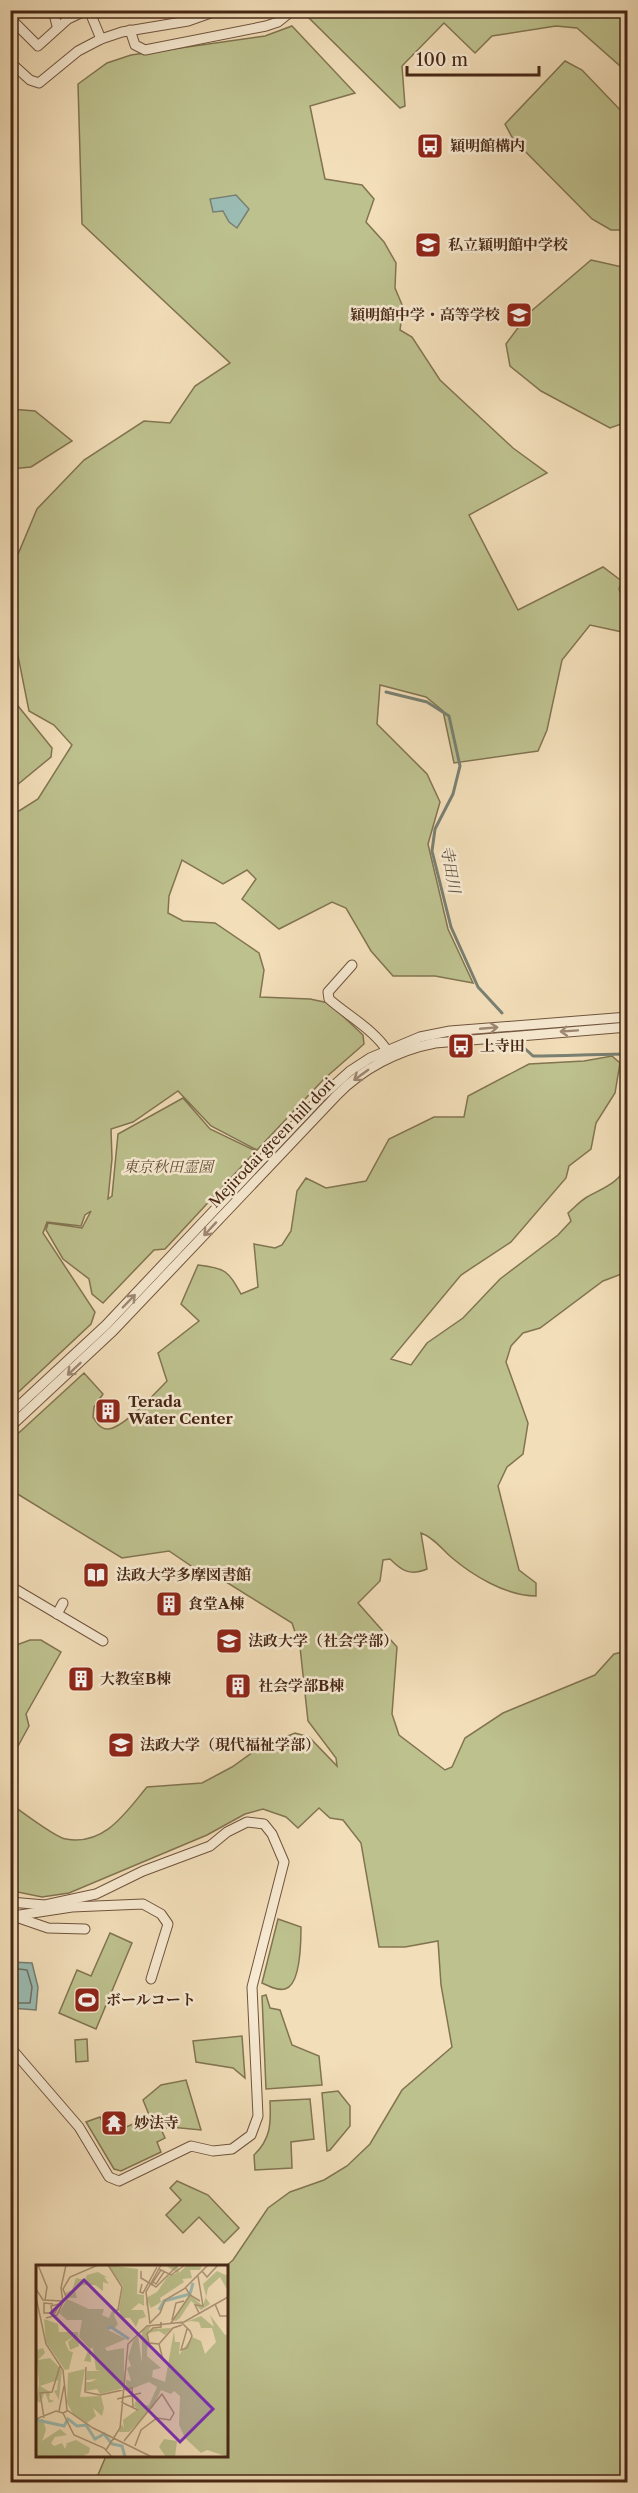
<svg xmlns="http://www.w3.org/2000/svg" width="638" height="2493" font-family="'Libre Caslon Text','Noto Serif JP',serif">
  <rect width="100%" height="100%" fill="#f2deb9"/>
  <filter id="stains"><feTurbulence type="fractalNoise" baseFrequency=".00333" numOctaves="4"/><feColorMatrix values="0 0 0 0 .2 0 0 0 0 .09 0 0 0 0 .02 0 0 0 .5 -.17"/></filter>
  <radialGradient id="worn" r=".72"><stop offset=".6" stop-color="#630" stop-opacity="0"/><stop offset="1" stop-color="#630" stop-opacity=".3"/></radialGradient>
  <g fill="#bdc18e" stroke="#827451" stroke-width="1.5">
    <path d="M309,11H627V72L577,28L556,26L492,36L475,53L444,23L402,66L405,106L400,108L307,16Z"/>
    <path d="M292,26L355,93L310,106L325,179L362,185L374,199L366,222L384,242L396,263L395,288L403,307L400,330L412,337L440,380L513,448L547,473L469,515L518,610L603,567L627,585V633L590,625L562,660L547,730L538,751L454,763L443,711L426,697L380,685L377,724L427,774L440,802L428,844L448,929L473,983L435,976H393L371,951L346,908L332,902L279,929L242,899L256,879L247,870L223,884L182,860L169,896L168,913L183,921L215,923L259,953L264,970L260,997L310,999L329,1003L363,1035L364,1044L324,1079L257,1150L211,1126L178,1091L133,1122L111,1129L112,1159L108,1199L112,1196L118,1134L183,1098L210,1129L256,1151L165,1249L154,1250L103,1303L92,1294L89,1279L63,1259L46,1230L48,1223L82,1228L91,1211L85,1215L81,1226L47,1222L43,1233L95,1312L91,1324L11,1399V816L38,799L72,745L54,725L29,711L11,621V571L37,509L84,460L144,421L170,423L195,386L230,363L82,224L78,84L107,63L131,55L265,36Z"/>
    <path d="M565,61L582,70L627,117V230H611L592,219L513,139L505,124Z"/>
    <path d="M591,260L627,268V422L610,428L541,391L510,366L506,344L529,313Z"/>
    <path d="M11,409L35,411L72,441L31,467L11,469Z"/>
    <path d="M10,696L52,748L51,757L11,790Z"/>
    <path d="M612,1056L620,1063L615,1093L596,1123L591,1149L569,1166L566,1178L511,1242L461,1275L391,1359L411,1365L427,1343L463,1318L500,1279L558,1235L571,1221L568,1213C574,1208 580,1201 587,1197C603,1188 620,1183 627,1164V1272L603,1281L540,1328L523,1333L511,1346L506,1362L528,1423L523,1454L507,1467L498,1486L519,1570L536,1583V1596C506,1596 472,1575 451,1557C442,1549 433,1537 421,1533L427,1569C410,1576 402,1571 390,1559L383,1560L380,1581L358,1603L397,1647L392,1714L399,1735L445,1770L452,1767L465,1738L503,1713L595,1675L614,1654L627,1651V2482H95L106,2456H226V2266L233,2260L268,2208L290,2192L324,2180L347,2166L370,2144L402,2090L452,2047L441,1985L438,1941L405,1947H379L361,1843L343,1820L330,1818L319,1808L298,1828L286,1817L263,1809L245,1814L207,1835L69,1893L42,1897L13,1891L11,1897V1804C21,1811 56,1838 66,1839C105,1846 126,1812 147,1787L202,1783L232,1767L260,1747L295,1733L309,1737L337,1766L336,1758L308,1721L300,1647L292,1623L215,1575L206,1576L169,1551L122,1558L11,1490V1440L84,1373L103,1394L94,1407L93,1417C96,1422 100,1429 107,1429C122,1430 156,1392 167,1381L158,1353L199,1321L181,1304L198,1265C226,1268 228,1271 241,1294L258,1287L254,1244L275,1248L282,1245L291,1231L297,1191L306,1178L326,1188L366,1181L389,1139L434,1117H464L468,1096L529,1064L584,1061Z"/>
    <path d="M30,1640H41L61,1652L26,1714L29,1726L11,1759V1647Z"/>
    <path d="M278,1919L301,1927C301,1940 301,1985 285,1989C277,1991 269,1986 262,1983Z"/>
    <path d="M110,1933L132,1943L96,2029L59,2013L77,1970L91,1976Z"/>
    <path d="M266,1995L270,2008L280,2010L292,2045L319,2056L322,2085L266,2089L262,1996Z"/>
    <path d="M242,2036L245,2078L233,2068L196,2062L193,2041Z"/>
    <path d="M87,2039L88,2061L76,2062L75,2040Z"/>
    <path d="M186,2080L201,2130L170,2127L161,2129L165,2138L157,2142L161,2152L121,2171L114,2169L86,2122L100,2117L108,2135L133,2124L136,2129L152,2122L143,2100L161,2085Z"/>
    <path d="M338,2091L350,2106V2126L330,2150L327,2151L322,2093Z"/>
    <path d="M310,2099L314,2139L291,2142L292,2168L255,2170L254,2155C271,2139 271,2123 270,2101Z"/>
    <path d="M177,2181L208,2195L239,2228L224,2243L199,2217L183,2233L166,2215L181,2200L170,2188Z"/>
  </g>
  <g fill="#9bbcb3" stroke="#798073" stroke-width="1.5">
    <path d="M236,195L249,209L237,228L229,222L223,211L213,212L210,199Z"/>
    <path d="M11,1962L32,1963L38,1987L36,2010L11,2008Z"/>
  </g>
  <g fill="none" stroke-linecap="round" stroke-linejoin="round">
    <path stroke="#707164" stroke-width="1.5" d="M10,1968L27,1970L32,1987L30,2003H10"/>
    <g stroke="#798073" stroke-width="3">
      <path d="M386,692L427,702L449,716L460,766L453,794L435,829L432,851L451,927L478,987L502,1013"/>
      <path d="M521,1045L533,1056C565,1056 597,1054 628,1054"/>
    </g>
    <defs>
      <g id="minor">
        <path d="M53,10L57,26"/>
        <path d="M89,10L101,39"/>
        <path d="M10,18L38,46L68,19L87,10"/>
        <path d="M130,30L135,45L145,50L266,26L278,22L293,10"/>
        <path d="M10,62L30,80L39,83L78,51L101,39L122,32L188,21L219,10"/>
        <path d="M624,589L628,593"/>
        <path d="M352,965L328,992L329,999C347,1015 376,1031 388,1052"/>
        <path d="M10,1414L106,1325L321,1097L350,1071L370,1058L420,1037L450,1031L628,1017"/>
        <path d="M10,1427L113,1331L337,1095C362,1069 398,1050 435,1043L628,1027"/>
        <path d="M10,1586L103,1641"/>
        <path d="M57,1614L63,1603"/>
        <path d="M10,1902L45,1905L96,1894L143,1871L210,1846L227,1832L247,1822L264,1824L272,1834L284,1862L252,1987L258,2116L251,2135L232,2149L213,2151L191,2146L119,2181L109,2177L79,2127L10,2047"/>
        <path d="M13,1916L72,1907L143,1904L161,1914L168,1924L151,1979"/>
        <path d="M16,1917L48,1928L85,1929"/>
      </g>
    </defs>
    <use href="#minor" stroke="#71543d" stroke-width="11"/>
    <use href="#minor" stroke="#f7ead2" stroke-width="9"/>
  </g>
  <defs><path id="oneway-shaft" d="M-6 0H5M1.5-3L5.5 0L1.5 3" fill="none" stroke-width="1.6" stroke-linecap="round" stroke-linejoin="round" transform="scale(1.5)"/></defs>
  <g stroke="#9e8873">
    <use href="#oneway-shaft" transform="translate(489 1028) rotate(-5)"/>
    <use href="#oneway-shaft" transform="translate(569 1031) rotate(176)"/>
    <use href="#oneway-shaft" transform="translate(361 1075) rotate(144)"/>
    <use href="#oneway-shaft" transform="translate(210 1229) rotate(133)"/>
    <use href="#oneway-shaft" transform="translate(129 1301) rotate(-46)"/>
    <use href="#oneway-shaft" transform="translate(74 1369) rotate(137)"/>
  </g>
  <defs>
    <symbol id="bus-square" viewBox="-11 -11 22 22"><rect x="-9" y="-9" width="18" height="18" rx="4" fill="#8f2418" stroke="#f7ead2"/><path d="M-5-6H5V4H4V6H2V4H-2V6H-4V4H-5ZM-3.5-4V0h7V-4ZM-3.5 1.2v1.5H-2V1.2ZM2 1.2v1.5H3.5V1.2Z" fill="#fff"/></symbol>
    <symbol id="school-square" viewBox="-11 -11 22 22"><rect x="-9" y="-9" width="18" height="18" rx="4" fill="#8f2418" stroke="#f7ead2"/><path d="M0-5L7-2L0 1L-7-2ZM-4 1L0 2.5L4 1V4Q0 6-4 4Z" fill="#fff"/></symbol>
    <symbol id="building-square" viewBox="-11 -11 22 22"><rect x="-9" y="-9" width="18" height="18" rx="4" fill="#8f2418" stroke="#f7ead2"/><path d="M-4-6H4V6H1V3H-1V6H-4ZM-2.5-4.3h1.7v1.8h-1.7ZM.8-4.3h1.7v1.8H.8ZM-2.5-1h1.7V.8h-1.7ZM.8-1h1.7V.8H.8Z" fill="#fff"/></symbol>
    <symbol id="library-square" viewBox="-11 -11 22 22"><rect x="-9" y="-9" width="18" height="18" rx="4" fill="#8f2418" stroke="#f7ead2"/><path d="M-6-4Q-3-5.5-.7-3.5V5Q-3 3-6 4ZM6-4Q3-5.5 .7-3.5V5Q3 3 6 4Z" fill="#fff"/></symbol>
    <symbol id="university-square" viewBox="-11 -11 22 22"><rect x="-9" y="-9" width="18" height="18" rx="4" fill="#8f2418" stroke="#f7ead2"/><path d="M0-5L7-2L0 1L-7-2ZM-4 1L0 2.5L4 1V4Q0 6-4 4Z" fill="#fff"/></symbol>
    <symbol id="stadium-square" viewBox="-11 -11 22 22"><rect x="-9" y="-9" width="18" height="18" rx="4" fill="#8f2418" stroke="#f7ead2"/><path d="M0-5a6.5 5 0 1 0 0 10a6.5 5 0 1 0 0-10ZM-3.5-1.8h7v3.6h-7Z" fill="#fff"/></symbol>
    <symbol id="temple-square" viewBox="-11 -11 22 22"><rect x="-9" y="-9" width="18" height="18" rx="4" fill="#8f2418" stroke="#f7ead2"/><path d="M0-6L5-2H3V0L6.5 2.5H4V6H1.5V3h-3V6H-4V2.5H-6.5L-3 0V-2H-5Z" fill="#fff"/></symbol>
  </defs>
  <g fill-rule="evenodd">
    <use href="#bus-square" x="415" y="131" width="30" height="30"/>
    <use href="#school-square" x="413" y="230" width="30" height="30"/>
    <use href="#school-square" x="504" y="300" width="30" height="30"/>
    <use href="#bus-square" x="446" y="1031" width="30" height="30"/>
    <use href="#building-square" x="93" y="1396" width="30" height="30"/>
    <use href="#library-square" x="81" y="1560" width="30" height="30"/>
    <use href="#building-square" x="154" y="1589" width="30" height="30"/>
    <use href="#university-square" x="214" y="1626" width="30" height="30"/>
    <use href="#building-square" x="66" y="1664" width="30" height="30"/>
    <use href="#building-square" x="223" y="1671" width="30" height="30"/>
    <use href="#university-square" x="106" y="1730" width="30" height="30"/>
    <use href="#stadium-square" x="72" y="1985" width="30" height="30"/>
    <use href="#temple-square" x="99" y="2108" width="30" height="30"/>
  </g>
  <g text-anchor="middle" stroke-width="5" stroke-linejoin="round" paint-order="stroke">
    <g font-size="15" font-weight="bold" fill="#462614" stroke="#f7ead2" text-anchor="start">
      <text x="450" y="151">穎明館構内</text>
      <text x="448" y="250">私立穎明館中学校</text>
      <text x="500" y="320" text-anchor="end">穎明館中学・高等学校</text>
      <text x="480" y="1051">上寺田</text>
      <text x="128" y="1407">Terada<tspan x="128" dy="17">Water Center</tspan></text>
      <text x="116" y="1580">法政大学多摩図書館</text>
      <text x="188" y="1609">食堂A棟</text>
      <text x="248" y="1646">法政大学（社会学部）</text>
      <text x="100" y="1684">大教室B棟</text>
      <text x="258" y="1691">社会学部B棟</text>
      <text x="140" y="1750">法政大学（現代福祉学部）</text>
      <text x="106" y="2005">ボールコート</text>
      <text x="134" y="2128">妙法寺</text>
    </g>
    <g font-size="15" fill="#462614" stroke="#f7ead2">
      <text transform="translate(272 1143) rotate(-46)" y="5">Mejirodai green hill dori</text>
    </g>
    <g font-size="15" font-style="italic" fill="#644d32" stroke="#f7ead2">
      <text x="168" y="1172">東京秋田霊園</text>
    </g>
    <g font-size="16" font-style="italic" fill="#5b4c3c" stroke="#f7ead2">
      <text transform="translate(451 869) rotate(80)" y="6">寺田川</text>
    </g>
  </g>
  <g transform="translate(36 2265)">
    <rect width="192" height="192" fill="#f2deb9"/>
    <path d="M72,0L102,4L101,29L108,30V41L103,38L95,45H107L110,52L103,54L100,62L94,53H86L83,45L87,21ZM129,0H142L143,8L151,0H166L164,5H154L156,13L146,14L148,17L124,33L125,37L115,43L112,37L110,42V33L121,27L132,11L141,8ZM181,6L192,11V26L184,12L172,23L170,33L174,39L165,45L155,36L144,53L140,56L136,55L154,30L167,41L170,31L167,19ZM62,7L72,13L68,12L73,19L67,17V26L59,20H46L39,26L41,33H32L29,28L36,25L40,13L49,15L51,10ZM31,34L53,44H68L66,50L73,53L76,46L81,45L78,50L82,59L78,64H70L90,74L69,83L71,86L88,83V123L64,129L61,124L49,126V117H55L61,114L50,115L51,106H65L60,105L57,83H54L55,97L48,96L53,83L43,72L46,55H31L23,48ZM174,50L189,70L192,69V192L171,185L165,188L149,173L143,160L144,131L138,126L135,129L125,125L117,142L93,167H83L86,159L88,164L87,155L102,144L98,141L101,131L108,141L113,140L121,122L113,117L90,126V115L95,116L91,103L95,101L92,93L97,76L102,71L106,98V65L115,60L112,67L116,64L136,63L129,70L123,66L112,68L111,91L125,103L117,105L116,112L129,117L138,66L139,77H144L143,90L156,72L165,76L169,89L180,77L176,63H165L163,57L155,56L147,58L165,51L178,62ZM8,54L22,59L23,67H42L43,81L34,85L32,77L37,72L29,77L33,86L37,87L33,104L29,105L10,77ZM7,83L9,88L2,95L14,93L26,105L23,135L18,126L21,125L22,115L4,121L14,127L13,134L18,136L13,138L9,127L4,138L0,135L3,119L0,85ZM49,104L44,132L65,131L68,143L66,151L57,143L60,151L51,158L37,149L31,138L32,108ZM7,154L10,165L6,176L24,164L31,170L19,172L15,178L18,181L26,178L29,184L31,178L40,175L54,183L53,188L45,192H0V156ZM128,174L141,176L139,192H130L123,182Z" fill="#bdc18e"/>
    <path fill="none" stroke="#9bbcb3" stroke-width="3" d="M123,45L128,36L154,29L157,18M71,64L75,62L93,74M1,155L28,161L32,154L41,161L50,160L59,174L68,169L76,179L86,181L89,192"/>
    <path fill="none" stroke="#ad9477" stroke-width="1.5" d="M2,0L11,22L9,35M72,0L86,22L82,45L78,46M123,4L135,10L149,0M105,6V13L120,22L142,0M166,6L171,12L182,0M162,11L167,41L159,40L163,48M117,17L120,19L128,7M106,19L104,27L107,28L121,2M115,20L125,5M149,22L154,30L164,36M0,24L7,35L27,36M0,32L10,79L27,105L31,145L57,163L116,192M31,34L27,24L34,12L62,0M179,39L184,51H192M16,48L15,41L23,39L19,48H8V38L17,39M10,53L21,50L27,37L25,23L30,0M136,55L140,38L148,36M125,57V62L117,63L111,69L113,78L123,79L127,95M145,57L154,66L156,71L151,83L145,85L151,64M114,58L124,48L129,35L148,24L172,0M135,58L154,30M114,59L110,27L125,0M123,79L137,63L146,60M50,102L49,127L64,130L96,123L97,142M81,134L105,128M85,137L102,145M23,146L28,121M31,146L27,148L38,170L68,183L76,192M8,153L4,128L16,127L24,101M0,154L20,146L27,148M88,176L126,129L138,148L134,155L121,153L105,165L99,181M70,185L84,163L92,79L111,61L148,57L192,32"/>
    <path fill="#7b2cbf" fill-opacity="0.15" stroke="#7b2cbf" stroke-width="3" d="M48,15L177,144L144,177L15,48Z"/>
    <rect width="192" height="192" fill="none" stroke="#462614" stroke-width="3"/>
  </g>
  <rect width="638" height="2493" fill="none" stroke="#f2deb9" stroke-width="36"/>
  <rect x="12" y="12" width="614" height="2469" fill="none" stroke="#462614" stroke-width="3"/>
  <rect x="18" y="18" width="602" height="2457" fill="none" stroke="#462614" stroke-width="1.5"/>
  <path d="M407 66v9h132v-9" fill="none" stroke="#462614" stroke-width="3"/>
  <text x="416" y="66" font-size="18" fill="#462614" stroke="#f7ead2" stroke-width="4.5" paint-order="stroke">100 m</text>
  <rect width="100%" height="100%" filter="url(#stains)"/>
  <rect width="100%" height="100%" fill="url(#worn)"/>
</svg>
